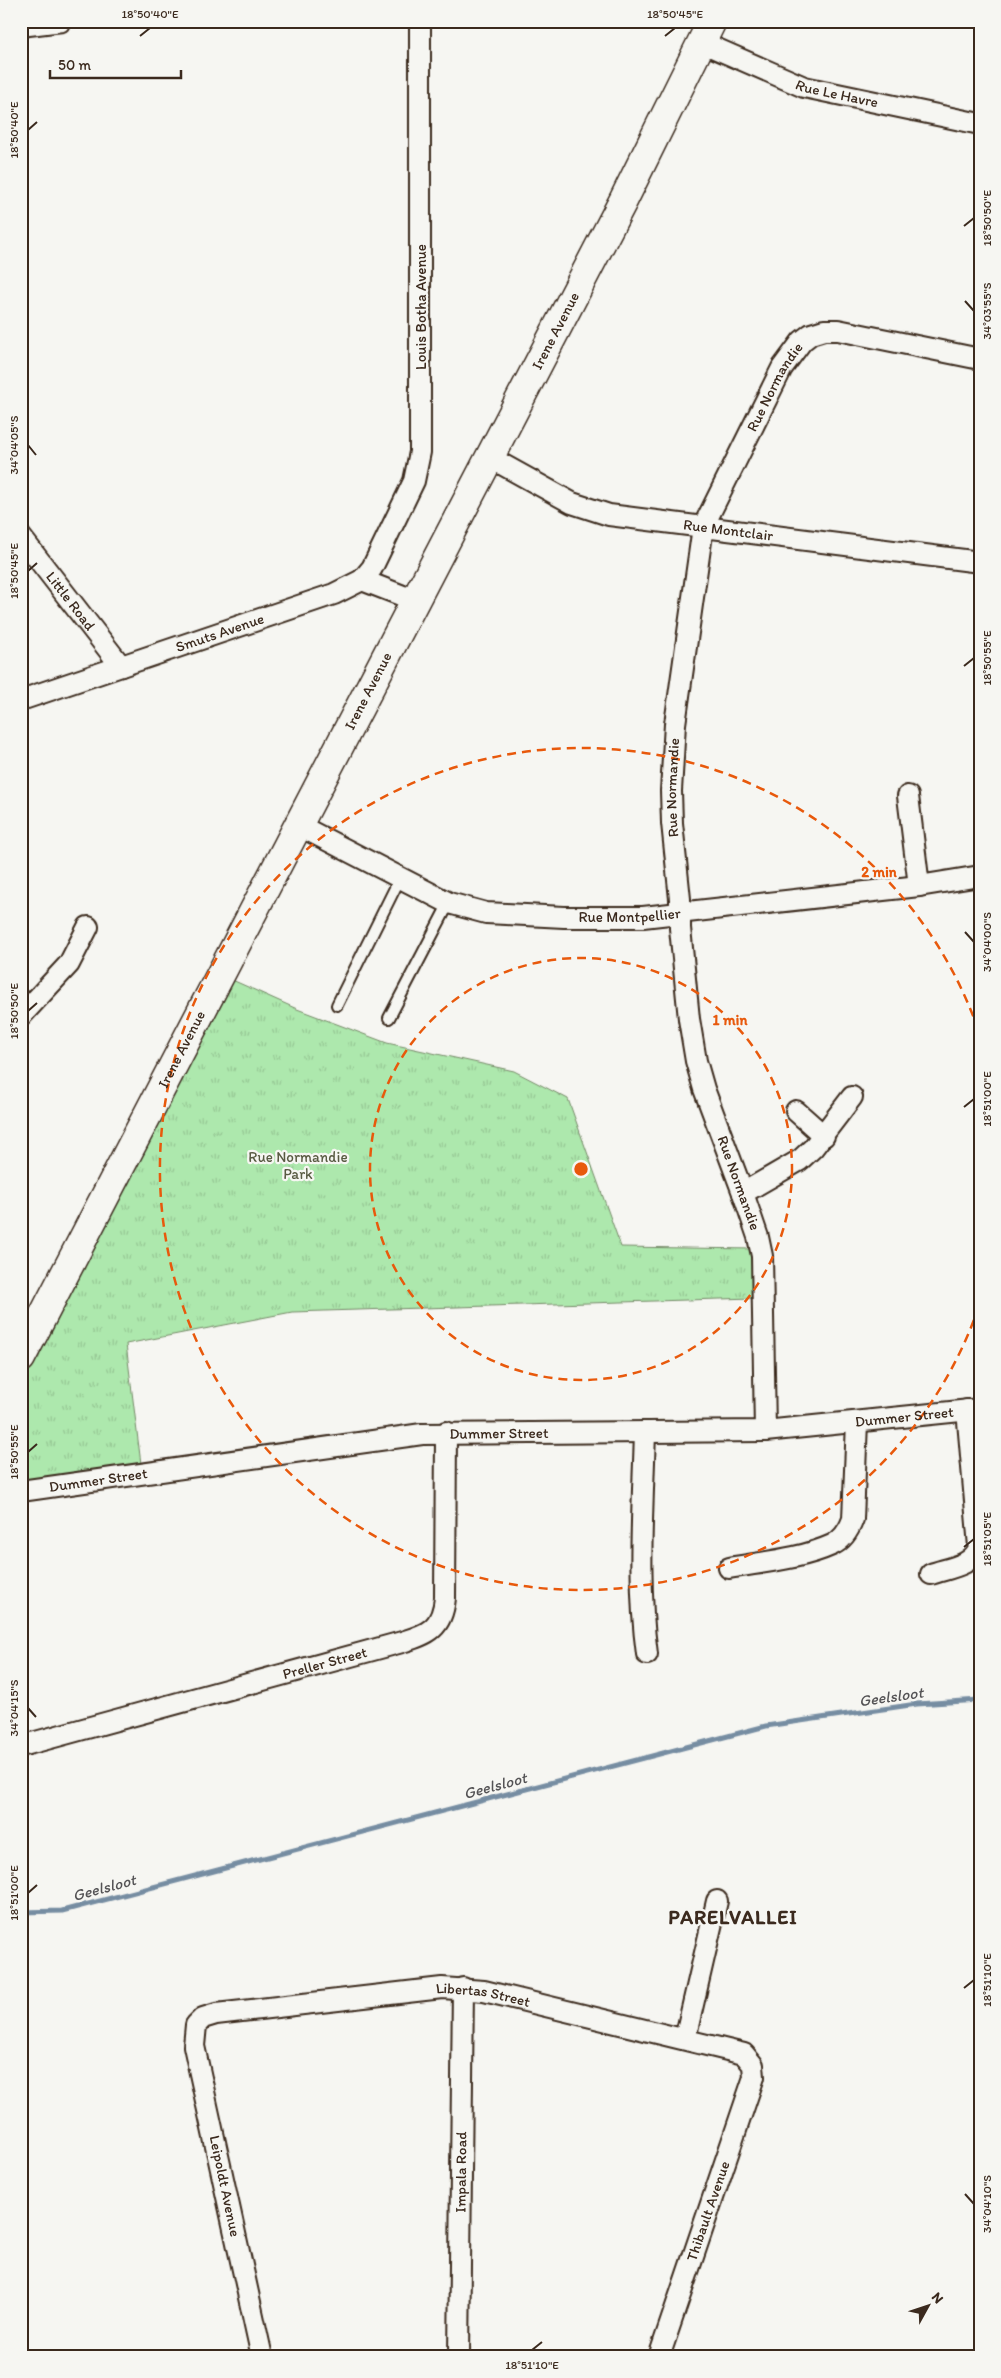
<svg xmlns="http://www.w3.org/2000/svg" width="1001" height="2378" font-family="Itim,sans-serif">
  <defs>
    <pattern id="park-tufts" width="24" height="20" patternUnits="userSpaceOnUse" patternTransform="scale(1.25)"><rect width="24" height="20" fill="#ade8ad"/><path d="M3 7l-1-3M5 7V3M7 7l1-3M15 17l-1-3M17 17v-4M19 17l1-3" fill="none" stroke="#96c794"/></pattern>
  </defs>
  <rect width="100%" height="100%" fill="#f6f6f2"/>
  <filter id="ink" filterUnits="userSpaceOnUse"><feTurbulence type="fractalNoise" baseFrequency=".02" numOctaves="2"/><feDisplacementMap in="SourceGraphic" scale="10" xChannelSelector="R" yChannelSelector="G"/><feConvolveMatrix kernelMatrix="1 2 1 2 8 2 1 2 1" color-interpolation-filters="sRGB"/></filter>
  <g filter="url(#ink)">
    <path fill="url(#park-tufts)" stroke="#748966" d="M230,979L297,1009L387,1043L514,1071L568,1099L621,1247L753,1249V1298L292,1312L126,1344L141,1464L21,1480V1385Z"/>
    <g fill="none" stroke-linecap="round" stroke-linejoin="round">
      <path stroke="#768da2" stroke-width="5" d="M21,1912L62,1911L766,1726L917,1704L980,1700"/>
      <defs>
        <g id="lane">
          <path d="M21,31L63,26"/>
          <path d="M337,1005L400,878"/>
          <path d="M389,1018L449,903"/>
        </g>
        <g id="street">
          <path id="s1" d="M701,42L804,87L980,124"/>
          <path id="s2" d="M489,457L572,503L609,515L980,562"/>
          <path id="s3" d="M21,537L121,666"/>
          <path d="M362,580L372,568L414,481L420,452V21"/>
          <path id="s4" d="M21,700L334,594L362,580L416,601"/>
          <path d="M908,796L919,886"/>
          <path id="s5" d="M298,825L449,903L486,913L564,917H643L919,886L980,876"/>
          <path d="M21,1016L69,964L88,927"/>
          <path d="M796,1111L824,1136"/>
          <path d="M743,1193L800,1160L813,1148L852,1097"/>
          <path id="s6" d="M765,1431L762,1256L758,1237L743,1193L704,1089L696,1061L689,1019L680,928V899L672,823L671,791L675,724L703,527L782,368L802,341L811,334L824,330H838L980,359"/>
          <path d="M645,1432C643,1504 637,1583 647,1654"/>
          <path id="s7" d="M21,1491L422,1434L765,1431L980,1409"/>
          <path d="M729,1568C763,1562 801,1559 832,1545C843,1540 849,1530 853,1519L857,1422"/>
          <path d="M931,1574C948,1568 973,1566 979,1547L967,1410"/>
          <path id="s8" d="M21,1746L402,1642C429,1634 442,1628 445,1598L446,1432"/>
          <path d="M685,2039L717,1901"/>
          <path id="s9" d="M262,2357L194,2046L196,2025L203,2018L216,2014L442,1988L484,1991L744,2054L753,2065L754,2077L659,2357"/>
          <path id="s10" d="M459,2357L463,1988"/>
        </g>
        <g id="secondary">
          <path id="s11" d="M21,1358L623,201L712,21"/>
        </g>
      </defs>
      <use href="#lane" stroke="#3b2a1e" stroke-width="14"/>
      <use href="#street" stroke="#3b2a1e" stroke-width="24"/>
      <use href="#secondary" stroke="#3b2a1e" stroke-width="31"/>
      <use href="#lane" stroke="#f6f6f2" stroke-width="10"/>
      <use href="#street" stroke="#f6f6f2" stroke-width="20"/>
      <use href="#secondary" stroke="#f6f6f2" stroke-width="28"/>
    </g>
  </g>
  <path fill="none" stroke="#3b2a1e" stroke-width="2" d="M140,36L150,28M665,36L675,28M28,130L37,122M964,226L974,218M965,301L974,311M28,445L36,455M28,571L37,563M964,666L974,658M965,932L974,942M28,1011L37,1003M964,1107L974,1099M28,1452L37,1444M964,1547L974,1539M28,1708L36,1717M28,1893L37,1885M964,1988L974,1980M965,2194L974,2204M532,2350L542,2342"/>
  <g fill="none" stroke="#e8590c" stroke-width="2.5" stroke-dasharray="9 6">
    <circle cx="581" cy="1169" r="211"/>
    <path d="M979 1306A421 421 0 1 1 979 1032"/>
  </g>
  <g text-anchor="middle" stroke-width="4.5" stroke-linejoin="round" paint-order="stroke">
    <g font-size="15" fill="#3b2a1e" stroke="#f6f6f2">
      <text dy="5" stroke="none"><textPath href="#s1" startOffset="146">Rue Le Havre</textPath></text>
      <text transform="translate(421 307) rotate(-90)" y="5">Louis Botha Avenue</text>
      <text dy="5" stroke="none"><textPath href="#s11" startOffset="1158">Irene Avenue</textPath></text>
      <text dy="5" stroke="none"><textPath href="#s6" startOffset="1076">Rue Normandie</textPath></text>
      <text dy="5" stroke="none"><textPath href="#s2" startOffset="254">Rue Montclair</textPath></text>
      <text dy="5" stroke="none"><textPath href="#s3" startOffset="81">Little Road</textPath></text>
      <text dy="5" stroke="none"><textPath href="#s4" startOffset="210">Smuts Avenue</textPath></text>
      <text dy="5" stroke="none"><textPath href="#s11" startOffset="752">Irene Avenue</textPath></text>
      <text dy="5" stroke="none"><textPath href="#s6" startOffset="656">Rue Normandie</textPath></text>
      <text dy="5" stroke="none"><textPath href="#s5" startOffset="352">Rue Montpellier</textPath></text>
      <text dy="5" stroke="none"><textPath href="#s11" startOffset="348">Irene Avenue</textPath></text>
      <text transform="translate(739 1183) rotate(70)" y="5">Rue Normandie</text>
      <text dy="5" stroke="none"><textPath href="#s7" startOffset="888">Dummer Street</textPath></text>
      <text dy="5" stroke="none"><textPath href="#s7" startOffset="482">Dummer Street</textPath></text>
      <text dy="5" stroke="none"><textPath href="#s7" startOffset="78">Dummer Street</textPath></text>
      <text dy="5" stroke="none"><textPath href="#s8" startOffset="315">Preller Street</textPath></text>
      <text dy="5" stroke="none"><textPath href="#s9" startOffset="632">Libertas Street</textPath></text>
      <text dy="5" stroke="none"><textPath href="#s10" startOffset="185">Impala Road</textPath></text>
      <text transform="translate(225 2186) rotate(78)" y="5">Leipoldt Avenue</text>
      <text transform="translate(708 2211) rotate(-71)" y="5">Thibault Avenue</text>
    </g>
    <g font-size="15" fill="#585a42" stroke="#f6f6f2">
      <text x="298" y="1162">Rue Normandie<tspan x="298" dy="17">Park</tspan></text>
    </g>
    <g font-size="16" font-style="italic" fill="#545355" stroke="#f6f6f2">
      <text transform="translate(891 1696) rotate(-8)" y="6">Geelsloot</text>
      <text transform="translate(495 1785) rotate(-15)" y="6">Geelsloot</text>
      <text transform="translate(104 1887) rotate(-15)" y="6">Geelsloot</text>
    </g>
    <g font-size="20" font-weight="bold" letter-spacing="1" fill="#3b2a1e" stroke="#f6f6f2">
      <text x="733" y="1924">PARELVALLEI</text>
    </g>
  </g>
  <circle cx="581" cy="1169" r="8" fill="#e8590c" stroke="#f6f6f2" stroke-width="2.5"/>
  <g font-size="15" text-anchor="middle" font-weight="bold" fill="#e8590c" stroke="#f6f6f2" stroke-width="4.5" stroke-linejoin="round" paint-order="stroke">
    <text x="879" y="877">2 min</text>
    <text x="730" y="1025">1 min</text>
  </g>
  <rect width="1001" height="2378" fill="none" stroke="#f6f6f2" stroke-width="55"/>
  <g transform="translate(928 2306) rotate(50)" stroke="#f6f6f2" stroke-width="4" paint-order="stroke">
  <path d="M0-4L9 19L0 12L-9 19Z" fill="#3b2a1e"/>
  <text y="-8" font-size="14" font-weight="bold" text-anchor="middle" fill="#3b2a1e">N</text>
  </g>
  <path d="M50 70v8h131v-8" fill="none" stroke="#3b2a1e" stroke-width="2.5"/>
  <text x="58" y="70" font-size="15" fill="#3b2a1e" stroke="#f6f6f2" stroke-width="4" paint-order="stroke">50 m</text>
  <rect x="28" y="28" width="946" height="2322" fill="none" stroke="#3b2a1e" stroke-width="2"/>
  <g font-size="12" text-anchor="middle" fill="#3b2a1e">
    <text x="150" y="18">18°50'40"E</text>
    <text x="675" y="18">18°50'45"E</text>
    <text transform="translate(14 130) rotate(-90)" y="4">18°50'40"E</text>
    <text transform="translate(987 218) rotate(-90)" y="4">18°50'50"E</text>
    <text transform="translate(987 311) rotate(-90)" y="4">34°03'55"S</text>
    <text transform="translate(14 445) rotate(-90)" y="4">34°04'05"S</text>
    <text transform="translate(14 571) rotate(-90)" y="4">18°50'45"E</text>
    <text transform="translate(987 658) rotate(-90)" y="4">18°50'55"E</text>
    <text transform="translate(987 942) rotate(-90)" y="4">34°04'00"S</text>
    <text transform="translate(14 1011) rotate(-90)" y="4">18°50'50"E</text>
    <text transform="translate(987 1099) rotate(-90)" y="4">18°51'00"E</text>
    <text transform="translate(14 1452) rotate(-90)" y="4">18°50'55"E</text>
    <text transform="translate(987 1539) rotate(-90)" y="4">18°51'05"E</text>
    <text transform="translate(14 1708) rotate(-90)" y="4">34°04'15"S</text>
    <text transform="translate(14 1893) rotate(-90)" y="4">18°51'00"E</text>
    <text transform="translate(987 1980) rotate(-90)" y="4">18°51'10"E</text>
    <text transform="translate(987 2204) rotate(-90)" y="4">34°04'10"S</text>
    <text x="532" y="2369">18°51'10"E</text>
  </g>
</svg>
